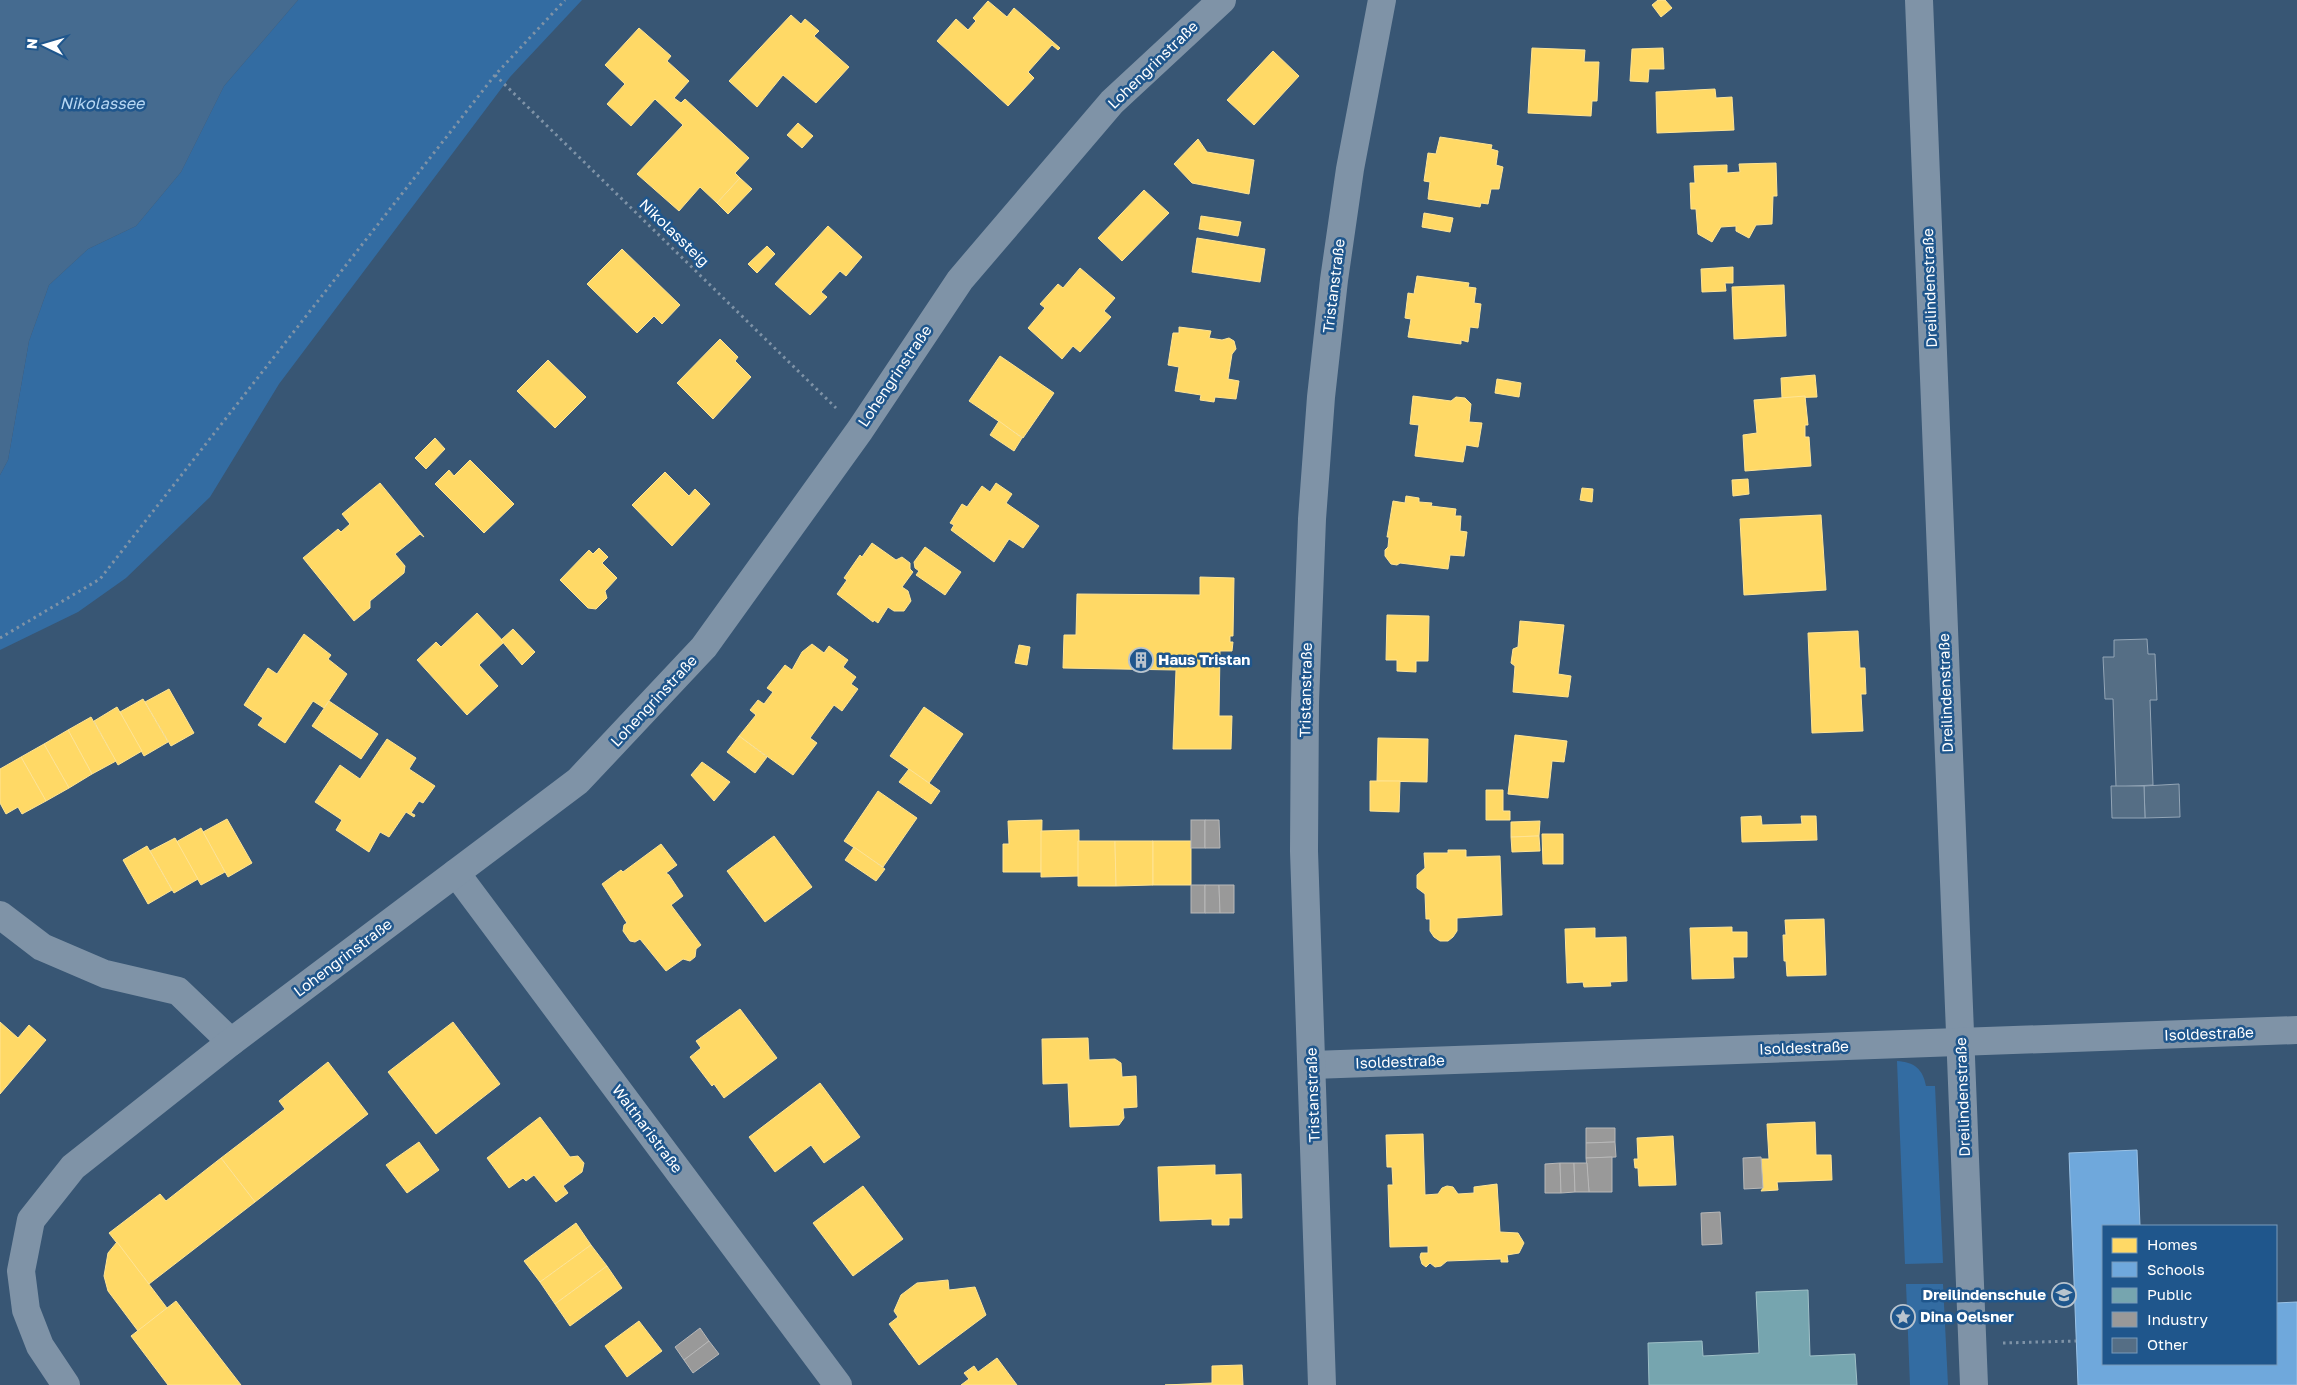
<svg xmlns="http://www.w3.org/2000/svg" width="2297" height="1385" font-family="'Golos Text',sans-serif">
  <rect width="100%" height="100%" fill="#385674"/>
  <g fill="#336ca2">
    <path d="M298,0H582L510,77L279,384L210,497L126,578L78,612L0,650V475L8,460L29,341L49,285L88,249L136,226L181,172L224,86Z"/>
    <path d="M1897,1061C1914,1062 1923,1069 1926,1086H1935L1943,1263L1905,1264Z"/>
    <path d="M1906,1284H1943L1948,1385H1910Z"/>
  </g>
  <path fill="#456b90" d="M0,0H298L224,86L181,172L136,226L88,249L49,285L29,341L8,460L0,475Z"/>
  <g fill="#ffd966" stroke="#ffe494">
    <path d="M1658,0H1665L1672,8L1661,17L1652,5Z"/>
    <path d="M988,1L1007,17L1014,8L1060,48L1058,50L1052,45L1028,72L1034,78L1008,106L937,41L956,19L968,30L976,21L973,18Z"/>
    <path d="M791,15L801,24L805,19L819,31L814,36L849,67L816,103L783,75L757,107L729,81Z"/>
    <path d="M639,28L671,56L667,61L689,81L674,98L681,103L685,99L749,158L735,173L740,178L717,203L700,187L679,211L637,174L683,125L655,99L631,126L607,104L625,84L605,65Z"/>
    <path d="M1532,48L1585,50L1584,62H1599L1597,101H1592L1591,116L1528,113Z"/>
    <path d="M1663,48L1664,69H1649L1648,82L1630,81L1632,49Z"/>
    <path d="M1273,51L1299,76L1254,125L1227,100Z"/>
    <path d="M1715,89L1716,98L1732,97L1734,130L1657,133L1656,92Z"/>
    <path d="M798,123L813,136L802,148L787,135Z"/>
    <path d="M1440,137L1492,145L1491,149L1498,151L1496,165L1503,167L1499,189H1491L1488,204L1481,203L1480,207L1428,199L1430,182L1424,181L1428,153L1436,154Z"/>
    <path d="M1198,139L1207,152L1254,160L1249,194L1192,183L1174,164Z"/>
    <path d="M1776,163L1777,196H1773L1772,224L1756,225L1749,238L1736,231V226L1721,227L1712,242L1698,234L1696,209H1691L1690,183H1695L1694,166L1727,165V173L1740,172L1739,164Z"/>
    <path d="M740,178L752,189L728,214L717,203Z"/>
    <path d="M1144,190L1169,213L1122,261L1098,238Z"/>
    <path d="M1424,213L1453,218L1450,232L1422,227Z"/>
    <path d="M1201,216L1241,222L1238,236L1199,229Z"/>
    <path d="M828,226L862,257L846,276L840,271L821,292L827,297L810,315L775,284Z"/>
    <path d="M1197,238L1265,249L1260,282L1192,272Z"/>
    <path d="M767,246L775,254L757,273L748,264Z"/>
    <path d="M622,249L680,305L662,324L654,316L637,333L587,284Z"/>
    <path d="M1733,267V283H1725L1726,291L1702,292L1701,269Z"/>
    <path d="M1080,268L1115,298L1104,311L1111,317L1080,352L1073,346L1062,359L1028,328L1045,308L1040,304L1058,284L1063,288Z"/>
    <path d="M1417,276L1469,283L1468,287L1476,288L1474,303L1481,304L1478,328L1470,327L1468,342L1461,340V344L1408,337L1411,319L1405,318L1408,293L1414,294Z"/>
    <path d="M1784,285L1786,336L1734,339L1732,287Z"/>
    <path d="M1179,327L1211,331L1209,338L1222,340L1229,338L1234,341L1236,349L1232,354L1228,379L1239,381L1236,399L1215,397L1214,402L1200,400L1201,395L1175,391L1179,367L1168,365L1173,333H1179Z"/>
    <path d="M720,339L738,357L735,361L751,377L713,419L677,383Z"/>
    <path d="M1000,356L1054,393L1023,438L969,401Z"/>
    <path d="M548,360L586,397L555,428L517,391Z"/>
    <path d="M1815,375L1817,397L1782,398L1781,378Z"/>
    <path d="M1497,379L1521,383L1519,397L1495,393Z"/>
    <path d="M1413,396L1451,401L1456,397L1465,398L1471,404L1469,422L1482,423L1478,447L1466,445L1463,462L1415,456L1419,425L1410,424Z"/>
    <path d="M1805,396L1808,425H1805V437H1809L1811,466L1745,471L1743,435L1757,433L1754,400Z"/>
    <path d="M999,421L1022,438L1014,451L990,435Z"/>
    <path d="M435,438L445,449L426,469L415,458Z"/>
    <path d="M470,460L514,504L484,533L435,484L449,470L454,476Z"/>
    <path d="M665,472L689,496L695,489L710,504L672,546L632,505Z"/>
    <path d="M1748,479L1749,494L1733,496L1732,480Z"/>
    <path d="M380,483L424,537L420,534L395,554L405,566L404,573L370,601V608L354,621L303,558L338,529L341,532L350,524L342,514Z"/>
    <path d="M996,483L1012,494L1006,503L1039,526L1023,548L1009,539L994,562L951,530L954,525L950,523L962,504L967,507L982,486L990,492Z"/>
    <path d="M1582,488L1593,489L1592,502L1580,500Z"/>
    <path d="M1406,496L1419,498V502L1432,503L1431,506L1456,509L1455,516H1461L1460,531L1467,532L1464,556L1450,555L1448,569L1400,563L1397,565L1391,564L1385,556V550L1388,547L1389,537H1387L1393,501L1405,503Z"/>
    <path d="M1821,515L1826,590L1744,595L1740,519Z"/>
    <path d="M872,543L896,560L902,557L910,563V569L913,572L902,587L908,591L911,601L904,611H894L888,607L878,623L874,620L873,622L837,594L847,580L844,578L860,555L862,557Z"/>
    <path d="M925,547L961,572L945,595L916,575L919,571L915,568L914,562Z"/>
    <path d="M599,548L608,557L602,563L617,578L605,591L607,598L596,609L588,608L560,580L589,550L593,554Z"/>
    <path d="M1200,577L1234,578L1233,636H1230V642H1233L1232,651H1220L1219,716H1232L1231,749H1173L1176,670L1063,668L1064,635H1076L1077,594L1200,595Z"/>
    <path d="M477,613L504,642L479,665L498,686L467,715L417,660L436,642L441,647Z"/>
    <path d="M1387,615L1429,616L1428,661H1416V672L1397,671V660H1386Z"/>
    <path d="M1520,621L1564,625L1558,674L1571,676L1568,697L1513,692L1515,666L1511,663L1513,649L1518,647Z"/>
    <path d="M513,629L535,652L522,665L501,640Z"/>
    <path d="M1858,631L1860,668H1865L1866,694H1861L1863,731L1812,733L1808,633Z"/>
    <path d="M304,634L331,655L328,659L347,674L324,708L313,701L285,743L258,725L263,718L244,705L268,668L277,674Z"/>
    <path d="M812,644L824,653L829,646L848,660L843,667L856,677L851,684L858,689L842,711L834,705L810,738L817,743L793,775L739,736L756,715L750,710L758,700L764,704L773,692L767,688L785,665L792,670L802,652Z"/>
    <path d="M1019,645L1030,647L1027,665L1015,663Z"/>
    <path d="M169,689L194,733L171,746L145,702Z"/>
    <path d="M143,699L168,742L144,756L120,712Z"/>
    <path d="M329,701L378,734L361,759L312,726Z"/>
    <path d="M117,707L142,751L118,765L94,721Z"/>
    <path d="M924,707L963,734L929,783L890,756Z"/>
    <path d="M91,717L116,761L92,774L68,730Z"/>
    <path d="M68,730L92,774L69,788L44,744Z"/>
    <path d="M1515,735L1567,741L1564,762L1552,761L1548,798L1508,794Z"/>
    <path d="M739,736L767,757L755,773L727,752Z"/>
    <path d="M1378,738L1428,739L1427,782L1377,781Z"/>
    <path d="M387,739L416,758L409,769L435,786L423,803L419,801L411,813L415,815L414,817L406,812L389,837L380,832L369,852L336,830L342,820L315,802L340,765L360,779Z"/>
    <path d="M44,744L69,788L46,801L21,757Z"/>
    <path d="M21,757L46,801L22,814L18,807L6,814L0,803V769Z"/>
    <path d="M702,762L730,782L714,801L691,775Z"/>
    <path d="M909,769L940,791L931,804L899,782Z"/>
    <path d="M1370,781H1400L1399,812L1370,811Z"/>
    <path d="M1486,790H1503V811H1510V820H1486Z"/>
    <path d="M878,791L917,818L883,867L844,841Z"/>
    <path d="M1761,816L1762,825L1802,824L1801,816H1816L1817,840L1742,842L1741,817Z"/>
    <path d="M227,819L252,863L228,877L203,832Z"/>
    <path d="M1042,820L1041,872H1003V844H1009L1008,821Z"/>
    <path d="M1540,821L1539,836L1511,837V822Z"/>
    <path d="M201,828L225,872L201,885L176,842Z"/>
    <path d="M1079,830V876L1041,877V831Z"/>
    <path d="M1542,834H1563V864H1543Z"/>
    <path d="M774,836L812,887L765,922L727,871Z"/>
    <path d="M1539,836L1540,851L1512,852L1511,837Z"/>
    <path d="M175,838L198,879L174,893L150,851Z"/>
    <path d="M1078,841H1115L1116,886H1078Z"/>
    <path d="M1115,841H1153V885L1116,886Z"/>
    <rect x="1153" y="841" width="38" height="44"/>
    <path d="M661,844L677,865L666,873L669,875L683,896L671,905L701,945L696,949L695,957L690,961L683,959L666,971L640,939L635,942L630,941L623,931L624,925L627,923L602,884L621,870L623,872Z"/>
    <path d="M147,846L172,890L148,904L123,860Z"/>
    <path d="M854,847L885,869L876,881L845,860Z"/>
    <path d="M1448,850H1466V857L1500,856L1502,915L1457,918V931L1453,937L1448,941H1440L1434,937L1430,931V919H1426L1425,894L1417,888V875L1425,868L1424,853H1448Z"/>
    <path d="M1824,919L1826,975L1787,976L1786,961H1784L1783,935H1786L1785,920Z"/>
    <path d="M1732,927V932H1747V957H1733L1734,978L1692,979L1690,928Z"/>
    <path d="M1595,928V938L1626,937L1627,981L1610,982L1611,986L1584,987L1583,982L1567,983L1565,929Z"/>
    <path d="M740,1009L777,1058L724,1098L714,1084L712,1086L690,1057L701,1048L696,1041Z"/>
    <path d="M0,1022L18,1038L29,1025L46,1040L0,1094Z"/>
    <path d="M453,1022L500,1084L436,1134L388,1072Z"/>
    <path d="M1088,1038L1089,1060L1115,1059L1121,1063L1122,1077L1136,1076L1137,1107L1123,1108L1124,1118L1119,1125L1070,1127L1068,1083L1043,1084L1042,1039Z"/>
    <path d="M328,1062L368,1114L255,1202L221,1158L285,1109L279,1101Z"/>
    <path d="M820,1083L860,1137L824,1163L811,1145L775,1172L749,1137Z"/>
    <path d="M540,1117L570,1157L578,1156L584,1163L582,1172L563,1186L568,1193L556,1202L534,1175L526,1181L523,1178L509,1188L487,1158Z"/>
    <path d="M1815,1122L1816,1155H1831L1832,1180L1777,1182L1778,1190L1761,1191L1763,1188L1761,1159H1769L1767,1124Z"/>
    <path d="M1423,1134L1425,1195L1438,1194L1442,1188L1447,1186L1453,1187L1458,1194L1474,1193V1187L1497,1184L1500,1232L1518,1233L1524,1243L1519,1253L1507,1255L1508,1262H1501V1259L1447,1261L1441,1266L1435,1267L1430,1263L1426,1267L1422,1264L1420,1257L1421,1253H1428V1246L1390,1247L1388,1185H1393L1392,1167H1387L1386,1135Z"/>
    <path d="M1673,1136L1676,1185L1639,1186L1638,1168H1635L1634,1159H1638L1637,1138Z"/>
    <path d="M419,1142L439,1170L407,1193L386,1165Z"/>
    <path d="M221,1158L255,1202L149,1284L109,1233L160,1194L166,1201Z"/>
    <path d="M1215,1165V1175L1241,1174L1242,1218H1229V1225H1212V1219L1160,1221L1158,1167Z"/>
    <path d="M863,1186L903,1239L853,1276L813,1223Z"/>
    <path d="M576,1223L591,1245L540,1282L524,1261Z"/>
    <path d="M117,1242L167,1308L138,1331L108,1291L104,1276L108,1253Z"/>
    <path d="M591,1245L607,1266L555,1304L540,1282Z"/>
    <path d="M607,1266L622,1288L570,1326L555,1304Z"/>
    <path d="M948,1280L949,1290L975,1287L986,1315L919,1365L889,1324L898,1317L894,1311L901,1295L917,1283Z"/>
    <path d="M176,1301L241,1385H168L131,1336Z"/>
    <path d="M639,1321L662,1351L627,1377L605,1346Z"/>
    <path d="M997,1358L1017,1385H961L969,1379L964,1373L974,1366L978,1372Z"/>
    <path d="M1242,1365L1243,1385H1165L1212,1383V1366Z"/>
  </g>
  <path fill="#6fa8dc" stroke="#9ac2e6" d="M2137,1150L2140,1226H2103V1364H2276V1303L2297,1302V1385H2078L2069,1153Z"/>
  <path fill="#76a5af" stroke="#9fc0c7" d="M1808,1290L1810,1356L1855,1354L1857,1385H1649L1648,1343L1702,1341L1703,1356L1759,1353L1756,1292Z"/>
  <g fill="#999" stroke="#b8b8b8">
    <rect x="1191" y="820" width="14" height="28"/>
    <path d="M1205,820H1219L1220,848H1205Z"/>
    <rect x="1191" y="885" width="14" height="28"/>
    <path d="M1205,885H1219L1220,913H1205Z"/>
    <path d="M1219,885H1234V913H1220Z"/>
    <path d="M1586,1128H1615V1142L1586,1143Z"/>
    <path d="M1615,1142L1616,1157L1586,1158V1143Z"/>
    <path d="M1612,1157V1192H1589L1586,1158Z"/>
    <path d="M1761,1157L1763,1188L1744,1189L1743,1158Z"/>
    <path d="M1560,1163L1561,1193H1545V1164Z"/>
    <path d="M1560,1163H1574L1575,1192L1561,1193Z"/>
    <path d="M1574,1163H1587L1589,1192H1575Z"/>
    <path d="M1720,1212L1722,1244L1702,1245L1701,1213Z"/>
    <path d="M700,1328L709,1341L684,1360L675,1347Z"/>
    <path d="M709,1341L719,1354L693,1373L684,1360Z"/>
  </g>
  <g fill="#556e85" stroke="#93a5b6">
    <path d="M2147,639L2148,654H2155L2157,700H2150L2153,785L2116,787L2113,699H2105L2103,657H2114V640Z"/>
    <path d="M2179,784L2180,817L2145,818L2144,786Z"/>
    <path d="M2111,786H2144L2145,818H2112Z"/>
  </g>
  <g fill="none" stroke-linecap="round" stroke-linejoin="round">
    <g stroke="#7f93a7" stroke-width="3" stroke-dasharray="2.5 4" stroke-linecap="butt">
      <path d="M495,75L836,408"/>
      <path d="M0,638L100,579L495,75L565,0"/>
      <path d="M2003,1343L2076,1341"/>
    </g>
    <g stroke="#7f93a7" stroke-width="28">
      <path d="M1919,0L1974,1385"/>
      <path d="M456,873L838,1385"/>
      <path d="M0,915L42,947L105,974L178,991L231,1042"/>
      <path d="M1312,1065L2297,1030"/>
      <path d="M66,1385L40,1346L26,1310L21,1271L31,1220L73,1167L231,1042L578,781L704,647L860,430L960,280L1112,102L1222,0"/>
      <path d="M1322,1385L1304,851L1305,702L1312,519L1321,397L1334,280L1350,169L1382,0"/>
    </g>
  </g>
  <defs>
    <symbol id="building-ring" viewBox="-11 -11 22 22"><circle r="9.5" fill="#1f568c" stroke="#b9c4ce" stroke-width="1.5"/><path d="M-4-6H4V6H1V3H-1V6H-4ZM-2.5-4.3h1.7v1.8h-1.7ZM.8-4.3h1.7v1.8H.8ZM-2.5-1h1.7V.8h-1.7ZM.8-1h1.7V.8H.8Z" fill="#b9c4ce"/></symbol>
    <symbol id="school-ring" viewBox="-11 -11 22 22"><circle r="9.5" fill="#1f568c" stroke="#b9c4ce" stroke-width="1.5"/><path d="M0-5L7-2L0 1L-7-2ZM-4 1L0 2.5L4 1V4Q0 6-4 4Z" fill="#b9c4ce"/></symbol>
    <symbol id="sight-ring" viewBox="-11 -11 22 22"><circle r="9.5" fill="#1f568c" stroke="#b9c4ce" stroke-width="1.5"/><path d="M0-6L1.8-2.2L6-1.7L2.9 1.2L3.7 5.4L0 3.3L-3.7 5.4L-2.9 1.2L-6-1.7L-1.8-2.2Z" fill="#b9c4ce"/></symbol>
  </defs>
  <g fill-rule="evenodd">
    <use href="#building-ring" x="1127" y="646" width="28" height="28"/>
    <use href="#school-ring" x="2050" y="1281" width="28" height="28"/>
    <use href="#sight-ring" x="1889" y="1303" width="28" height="28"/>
  </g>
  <g text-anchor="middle" stroke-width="5" stroke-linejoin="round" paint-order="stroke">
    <g font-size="15" fill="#fff" stroke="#1f568c">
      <text transform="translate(1153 65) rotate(-44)" y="5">Lohengrinstraße</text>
      <text transform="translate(674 233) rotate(44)" y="5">Nikolassteig</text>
      <text transform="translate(1334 286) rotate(-83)" y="5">Tristanstraße</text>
      <text transform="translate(1930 288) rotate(-92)" y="5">Dreilindenstraße</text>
      <text transform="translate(895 376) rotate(-56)" y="5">Lohengrinstraße</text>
      <text transform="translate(1306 690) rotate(-89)" y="5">Tristanstraße</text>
      <text transform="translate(1946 693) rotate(-92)" y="5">Dreilindenstraße</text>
      <text transform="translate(654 701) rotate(-47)" y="5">Lohengrinstraße</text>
      <text transform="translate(343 958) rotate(-37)" y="5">Lohengrinstraße</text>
      <text transform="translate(2209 1034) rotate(-2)" y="5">Isoldestraße</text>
      <text transform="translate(1804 1048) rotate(-2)" y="5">Isoldestraße</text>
      <text transform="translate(1400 1062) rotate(-2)" y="5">Isoldestraße</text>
      <text transform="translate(1313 1095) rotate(-92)" y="5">Tristanstraße</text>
      <text transform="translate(1963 1097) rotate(-92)" y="5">Dreilindenstraße</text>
      <text transform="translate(647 1129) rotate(53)" y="5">Waltharistraße</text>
    </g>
    <g font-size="15" font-weight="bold" fill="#fff" stroke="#1f568c" text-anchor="start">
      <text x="1158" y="665">Haus Tristan</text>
      <text x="2046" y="1300" text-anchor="end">Dreilindenschule</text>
      <text x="1920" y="1322">Dina Oelsner</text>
    </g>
    <g font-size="16" font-style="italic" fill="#b7d7f3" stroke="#1f568c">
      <text x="102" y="109">Nikolassee</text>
    </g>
  </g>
  <rect x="2102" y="1225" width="175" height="140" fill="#1f568c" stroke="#799aba"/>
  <rect x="2112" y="1238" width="25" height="15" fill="#ffd966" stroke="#799aba"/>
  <text x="2147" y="1250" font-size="15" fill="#ffffff">Homes</text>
  <rect x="2112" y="1262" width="25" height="15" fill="#6fa8dc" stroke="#799aba"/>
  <text x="2147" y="1275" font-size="15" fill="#ffffff">Schools</text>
  <rect x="2112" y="1288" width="25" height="15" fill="#76a5af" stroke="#799aba"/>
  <text x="2147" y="1300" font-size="15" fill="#ffffff">Public</text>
  <rect x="2112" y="1312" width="25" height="15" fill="#999999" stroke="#799aba"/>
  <text x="2147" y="1325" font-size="15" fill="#ffffff">Industry</text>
  <rect x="2112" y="1338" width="25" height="15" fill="#556e85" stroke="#799aba"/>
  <text x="2147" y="1350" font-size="15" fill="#ffffff">Other</text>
  <g transform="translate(45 45) rotate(275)" stroke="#1f568c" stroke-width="4" paint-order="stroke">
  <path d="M0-4L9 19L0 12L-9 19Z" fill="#ffffff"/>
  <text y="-8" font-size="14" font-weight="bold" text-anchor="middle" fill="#ffffff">N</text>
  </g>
</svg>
